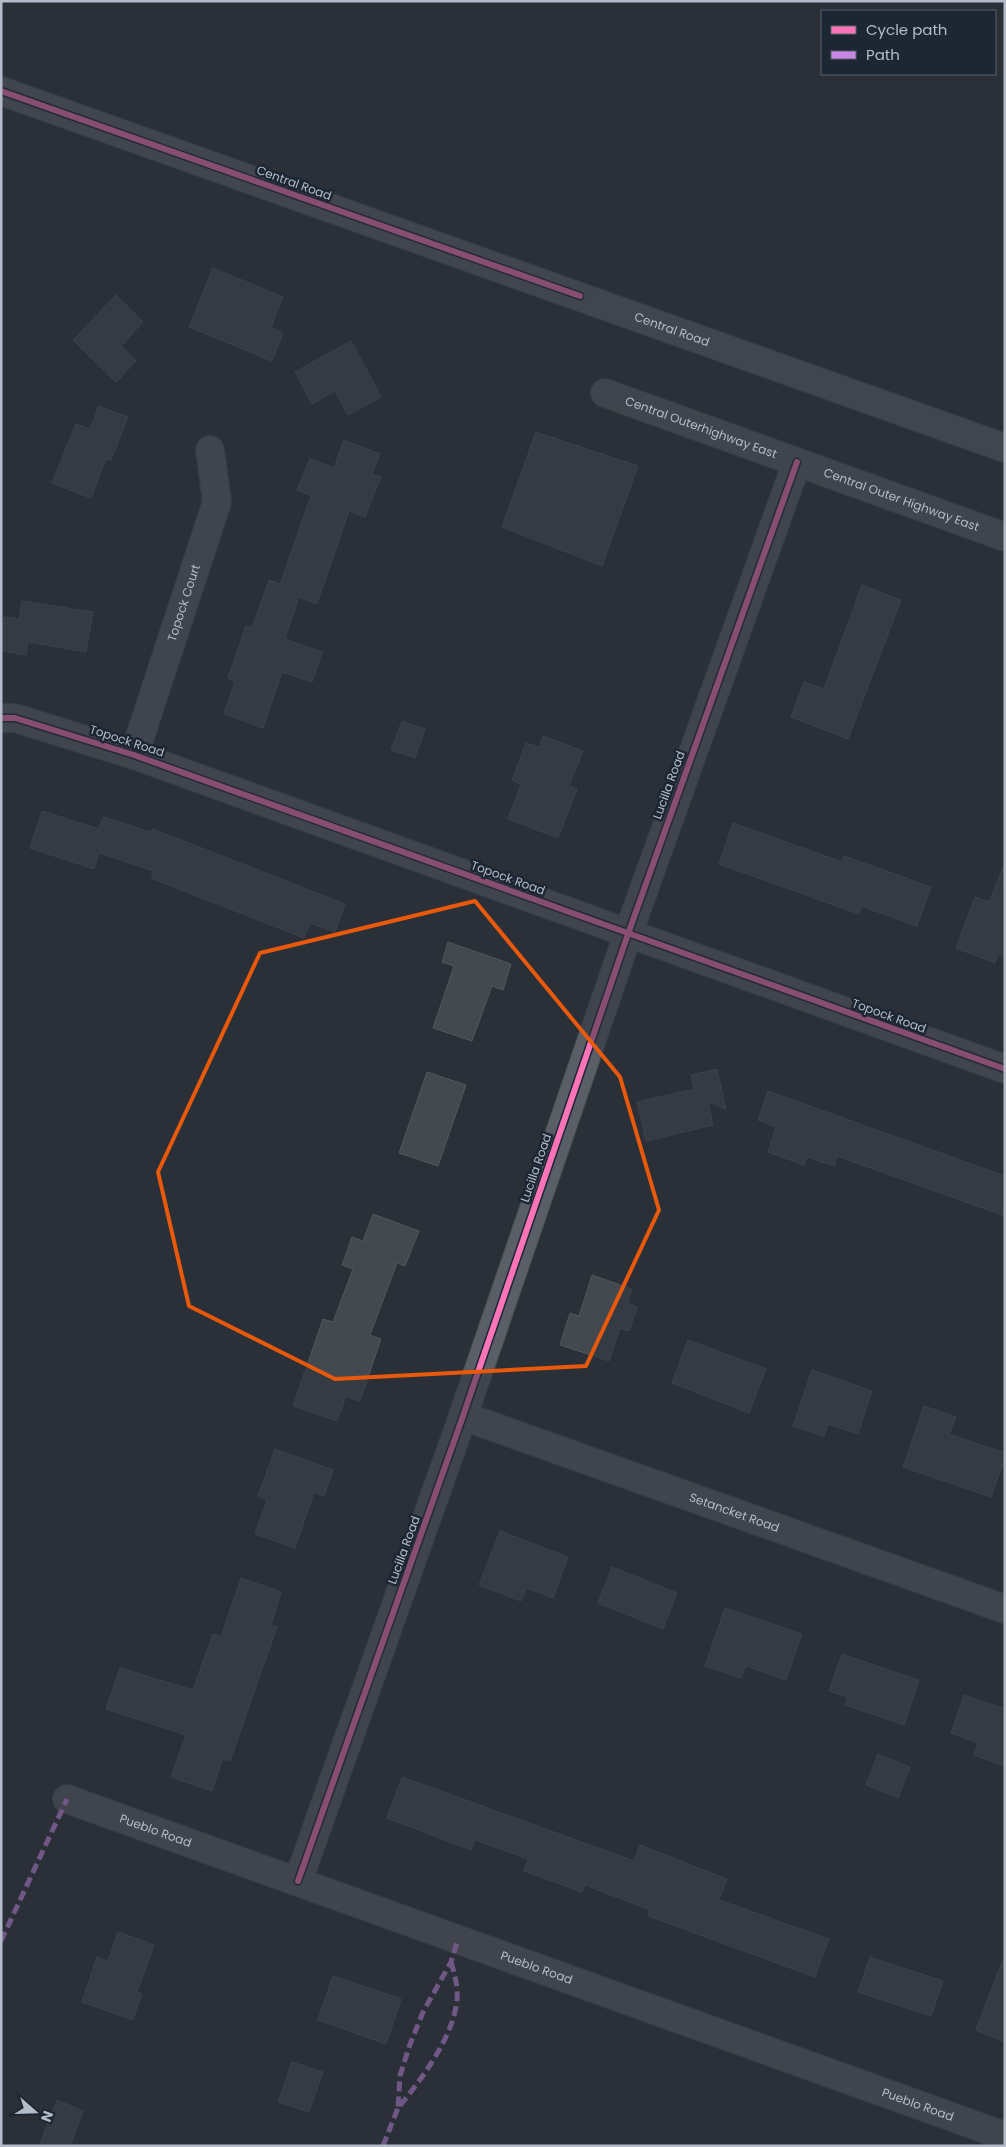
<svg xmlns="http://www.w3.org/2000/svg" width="1006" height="2147" font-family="Poppins,sans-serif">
  <rect width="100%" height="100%" fill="#2a3038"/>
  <g fill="#444950" stroke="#52575f">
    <path d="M213,268L283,297L271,327L283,333L272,361L189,327Z"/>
    <path d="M116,295L143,322L121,346L136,361L116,382L73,340Z"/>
    <path d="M351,341L381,397L348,415L335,391L312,404L295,372Z"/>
    <path d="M99,406L128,417L111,460L106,459L91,498L52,483L76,424L90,429Z"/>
    <path d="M536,432L638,466L602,566L502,527Z"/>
    <path d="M344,440L380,454L372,474L381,477L365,517L349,511L317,604L299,597L285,639L322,652L312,682L282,672L263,728L224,714L235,681L228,678L246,626L252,628L269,580L280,584L311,496L297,490L310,459L334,468Z"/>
    <path d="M862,585L901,600L848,739L791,717L804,682L824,689Z"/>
    <path d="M22,601L93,612L86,652L28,642L26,655L1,651L4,617L19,619Z"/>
    <path d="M402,721L425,729L415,758L391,750Z"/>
    <path d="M543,736L583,751L569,786L577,789L558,838L508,819L521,784L512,780L526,743L539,747Z"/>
    <path d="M42,811L99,829L103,817L151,832L153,829L345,904L335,932L310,923L304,938L151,878L154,871L99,853L94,869L30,848Z"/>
    <path d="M733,823L842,862L844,856L931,887L917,926L861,906L859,914L719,864Z"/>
    <path d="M1004,865L1005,957L998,954L995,963L956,948L975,897L989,902Z"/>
    <path d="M448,942L511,964L503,990L492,986L472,1041L433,1028L454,966L442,962Z"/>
    <path d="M717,1069L726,1109L708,1102L713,1125L646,1141L637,1102L694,1089L691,1075Z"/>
    <path d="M427,1072L466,1085L438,1166L399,1153Z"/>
    <path d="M768,1091L1005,1176V1216L837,1156L834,1166L807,1157L804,1165L768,1152L776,1127L758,1120Z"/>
    <path d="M373,1214L419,1231L405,1266L397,1263L370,1335L381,1339L360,1401L346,1396L337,1421L293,1406L323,1319L333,1322L353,1269L342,1265L352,1237L363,1241Z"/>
    <path d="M592,1275L632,1289L627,1303L637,1307L629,1331L620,1328L609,1361L560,1345L570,1313L579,1316Z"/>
    <path d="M688,1340L766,1369L749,1413L672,1383Z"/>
    <path d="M812,1370L872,1391L858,1434L828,1424L824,1436L793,1426Z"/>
    <path d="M924,1406L956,1417L949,1434L1005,1453V1459L991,1497L903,1467Z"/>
    <path d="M275,1449L333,1470L324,1496L314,1492L295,1548L255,1534L267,1500L258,1496Z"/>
    <path d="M500,1531L568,1557L553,1598L527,1588L521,1601L479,1585Z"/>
    <path d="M612,1567L677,1593L663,1629L598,1603Z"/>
    <path d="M241,1578L281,1592L271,1625L277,1627L230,1761L223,1758L212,1791L171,1777L186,1735L106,1709L120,1668L193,1690L213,1634L221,1637Z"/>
    <path d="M725,1608L802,1634L786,1680L746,1666L741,1678L705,1666Z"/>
    <path d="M842,1654L919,1680L904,1725L845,1705L848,1697L829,1691Z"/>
    <path d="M964,1695L1005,1709V1766L974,1755L978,1743L951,1733Z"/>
    <path d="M878,1754L910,1767L898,1798L866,1785Z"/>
    <path d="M402,1777L634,1861L640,1845L727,1879L719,1900L829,1939L815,1977L648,1916L650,1910L585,1885L582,1892L524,1871L528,1859L475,1840L471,1850L387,1818Z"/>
    <path d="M118,1932L154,1945L137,1992L142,1994L133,2020L82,2002L97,1957L108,1961Z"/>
    <path d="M870,1957L943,1981L931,2016L858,1992Z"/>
    <path d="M1003,1959H1005V2042L976,2030Z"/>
    <path d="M333,1976L401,1999L386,2044L318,2020Z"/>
    <path d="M292,2062L323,2072L309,2112L278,2102Z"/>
    <path d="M57,2100L83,2111L70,2146H39Z"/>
  </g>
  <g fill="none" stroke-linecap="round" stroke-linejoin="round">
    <defs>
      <g id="minor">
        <path id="s1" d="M605,393L1005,537"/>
        <path d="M1,718H15L134,755L1005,1069"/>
        <path id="s2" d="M134,755L217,502L210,450"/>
        <path id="s3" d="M463,1416L1005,1609"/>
        <path id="s4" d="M67,1799L1005,2136"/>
        <path d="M298,1881L463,1416L628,934L797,462"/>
      </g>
      <g id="major">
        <path id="s5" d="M1,91L1005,448"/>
      </g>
    </defs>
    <use href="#minor" stroke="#484c53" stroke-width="30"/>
    <use href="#major" stroke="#484c55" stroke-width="30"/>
    <use href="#minor" stroke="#5a5e66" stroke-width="28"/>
    <use href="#major" stroke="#5c6168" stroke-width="28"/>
    <g stroke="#c787e3" stroke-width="5" stroke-dasharray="10 5" stroke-linecap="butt">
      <path d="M1,1941L67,1799"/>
      <path d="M451,1962C455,1975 458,1987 457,2000C453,2038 421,2080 398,2108L400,2076L409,2047L423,2012L451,1962L458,1939"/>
      <path d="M383,2146L398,2108"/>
    </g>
    <defs>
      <g id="cycleway">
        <path d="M1,91L580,296"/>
        <path d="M1,718H15L134,755L1005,1069"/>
        <path d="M298,1881L463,1416L628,934L797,462"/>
      </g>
    </defs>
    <use href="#cycleway" stroke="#1d2633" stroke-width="9"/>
    <use href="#cycleway" stroke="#fb73b8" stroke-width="6"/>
  </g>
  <path d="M0 0H1006V2147H0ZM475,901L620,1077L659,1210L586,1366L335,1379L189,1306L158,1172L260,953Z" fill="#2a3038" fill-opacity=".55" fill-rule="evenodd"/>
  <path fill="none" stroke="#e8590c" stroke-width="4" stroke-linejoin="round" d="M475,901L620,1077L659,1210L586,1366L335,1379L189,1306L158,1172L260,953Z"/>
  <g text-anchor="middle" stroke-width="5" stroke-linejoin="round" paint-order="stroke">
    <g font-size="12" fill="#b4bcc9" stroke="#1d2633">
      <text transform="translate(294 183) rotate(20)" y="4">Central Road</text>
      <text dy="4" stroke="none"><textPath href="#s5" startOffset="712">Central Road</textPath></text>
      <text dy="4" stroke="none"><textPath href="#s1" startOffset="102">Central Outerhighway East</textPath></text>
      <text dy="4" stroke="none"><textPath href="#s1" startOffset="315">Central Outer Highway East</textPath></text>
      <text dy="4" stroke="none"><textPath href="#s2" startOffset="160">Topock Court</textPath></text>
      <text transform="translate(127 741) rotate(18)" y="4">Topock Road</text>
      <text transform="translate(669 785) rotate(-70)" y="4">Lucilla Road</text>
      <text transform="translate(508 878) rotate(20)" y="4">Topock Road</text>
      <text transform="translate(889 1016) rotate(20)" y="4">Topock Road</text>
      <text transform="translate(536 1168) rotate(-71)" y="4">Lucilla Road</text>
      <text dy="4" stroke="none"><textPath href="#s3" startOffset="288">Setancket Road</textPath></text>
      <text transform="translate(404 1550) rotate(-70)" y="4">Lucilla Road</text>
      <text dy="4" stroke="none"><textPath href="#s4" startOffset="94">Pueblo Road</textPath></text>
      <text dy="4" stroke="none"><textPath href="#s4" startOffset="499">Pueblo Road</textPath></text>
      <text dy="4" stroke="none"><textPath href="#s4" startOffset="904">Pueblo Road</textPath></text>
    </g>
  </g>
  <rect width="1006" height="2147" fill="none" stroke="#b4bcc9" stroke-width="5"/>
  <rect x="821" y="10" width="175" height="65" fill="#1d2633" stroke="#59626f"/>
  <rect x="831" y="26" width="25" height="8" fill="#fb73b8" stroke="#59626f"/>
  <text x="866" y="35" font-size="15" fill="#b4bcc9">Cycle path</text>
  <rect x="831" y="51" width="25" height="8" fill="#c787e3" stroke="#59626f"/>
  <text x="866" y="60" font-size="15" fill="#b4bcc9">Path</text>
  <g transform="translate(35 2112) rotate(110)" stroke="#1d2633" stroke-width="4" paint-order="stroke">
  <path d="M0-4L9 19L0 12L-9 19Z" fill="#b4bcc9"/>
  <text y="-8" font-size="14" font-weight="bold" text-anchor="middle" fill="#b4bcc9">N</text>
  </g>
</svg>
